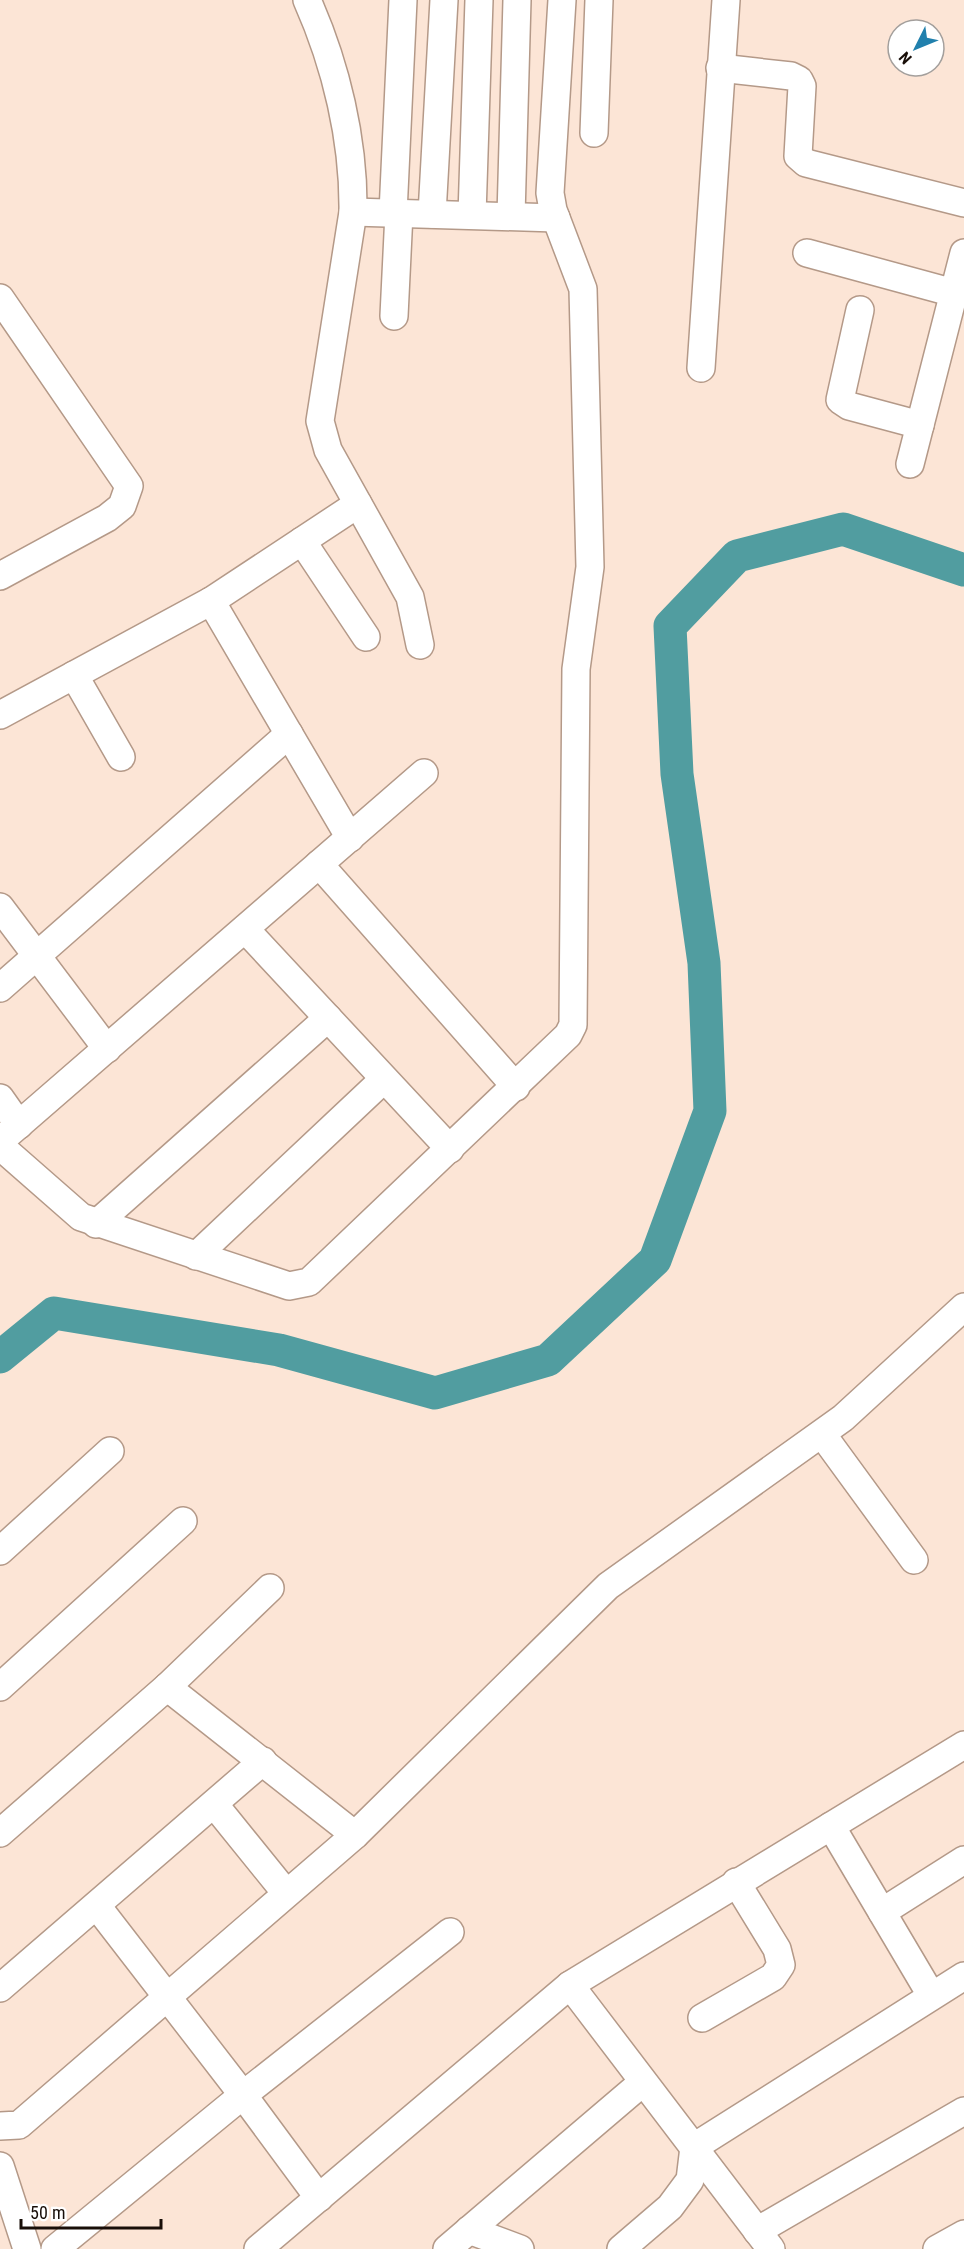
<svg xmlns="http://www.w3.org/2000/svg" width="964" height="2249" font-family="'Roboto Condensed',sans-serif">
  <rect width="100%" height="100%" fill="#fce5d6"/>
  <g fill="none" stroke-linecap="round" stroke-linejoin="round">
    <path stroke="#519da0" stroke-width="33" d="M0,1357L54,1313L279,1350L435,1393L548,1360L655,1260L710,1111L704,963L677,774L670,626L737,556L843,529L964,570"/>
    <defs>
      <g id="minor">
        <path d="M307,0C336,65 354,140 353,212L320,421L328,450L410,597L420,645"/>
        <path d="M720,68L791,76L799,80L802,86L798,156L806,163L964,203"/>
        <path d="M594,133L599,0"/>
        <path d="M353,212L556,218"/>
        <path d="M393,213L403,0"/>
        <path d="M432,214L444,0"/>
        <path d="M472,215L479,0"/>
        <path d="M511,216L517,0"/>
        <path d="M807,253L954,293"/>
        <path d="M0,298L129,486L122,506L107,518L0,576"/>
        <path d="M860,310L840,400L849,406L920,425"/>
        <path d="M394,316L399,213"/>
        <path d="M701,368L726,0"/>
        <path d="M910,464L964,253"/>
        <path d="M302,541L366,637"/>
        <path d="M211,601L350,838"/>
        <path d="M74,675L121,757"/>
        <path d="M0,715L211,601L358,504"/>
        <path d="M319,864L516,1087"/>
        <path d="M0,907L107,1049"/>
        <path d="M245,929L450,1149"/>
        <path d="M0,988L289,734"/>
        <path d="M0,1098L19,1125"/>
        <path d="M0,1141L424,773"/>
        <path d="M0,1146L81,1217L289,1286L309,1282L568,1035L573,1025L576,669L590,567L583,289L553,210L550,193L562,0"/>
        <path d="M96,1224L328,1018"/>
        <path d="M196,1256L384,1079"/>
        <path d="M822,1434L914,1560"/>
        <path d="M0,1551L110,1451"/>
        <path d="M0,1687L183,1521"/>
        <path d="M167,1687L355,1835"/>
        <path d="M214,1804L286,1893"/>
        <path d="M831,1826L931,1995"/>
        <path d="M0,1833L167,1687L270,1588"/>
        <path d="M97,1906L243,2095L319,2198"/>
        <path d="M882,1912L964,1860"/>
        <path d="M570,1985L771,2249"/>
        <path d="M0,1988L263,1761"/>
        <path d="M702,2018L773,1977L781,1965L777,1949L736,1882"/>
        <path d="M0,2126L19,2125L355,1835L608,1586L843,1418L964,1307"/>
        <path d="M0,2166L27,2249"/>
        <path d="M469,2230L520,2249"/>
        <path d="M757,2231L964,2111"/>
        <path d="M55,2249L243,2095L450,1932"/>
        <path d="M258,2249L570,1985L964,1745"/>
        <path d="M447,2249L643,2082"/>
        <path d="M621,2249L670,2207L690,2180L694,2147L964,1976"/>
        <path d="M937,2249L964,2234"/>
      </g>
    </defs>
    <use href="#minor" stroke="#b49988" stroke-width="30"/>
    <use href="#minor" stroke="#fff" stroke-width="27"/>
  </g>
  <g transform="translate(916 48) rotate(227)"><circle r="28" fill="#ffffff" stroke="#a39f9c" stroke-width="1.5"/>
  <path d="M0-4.5L10 22L0 15L-10 22Z" fill="#2180ad"/>
  <text y="-9" font-size="16" font-weight="bold" text-anchor="middle" fill="#180e08">N</text>
  </g>
  <path d="M21 2219v9h140v-9" fill="none" stroke="#180e08" stroke-width="3"/>
  <text x="30" y="2219" font-size="18" fill="#180e08" stroke="#ffffff" stroke-width="4.5" paint-order="stroke">50 m</text>
</svg>
